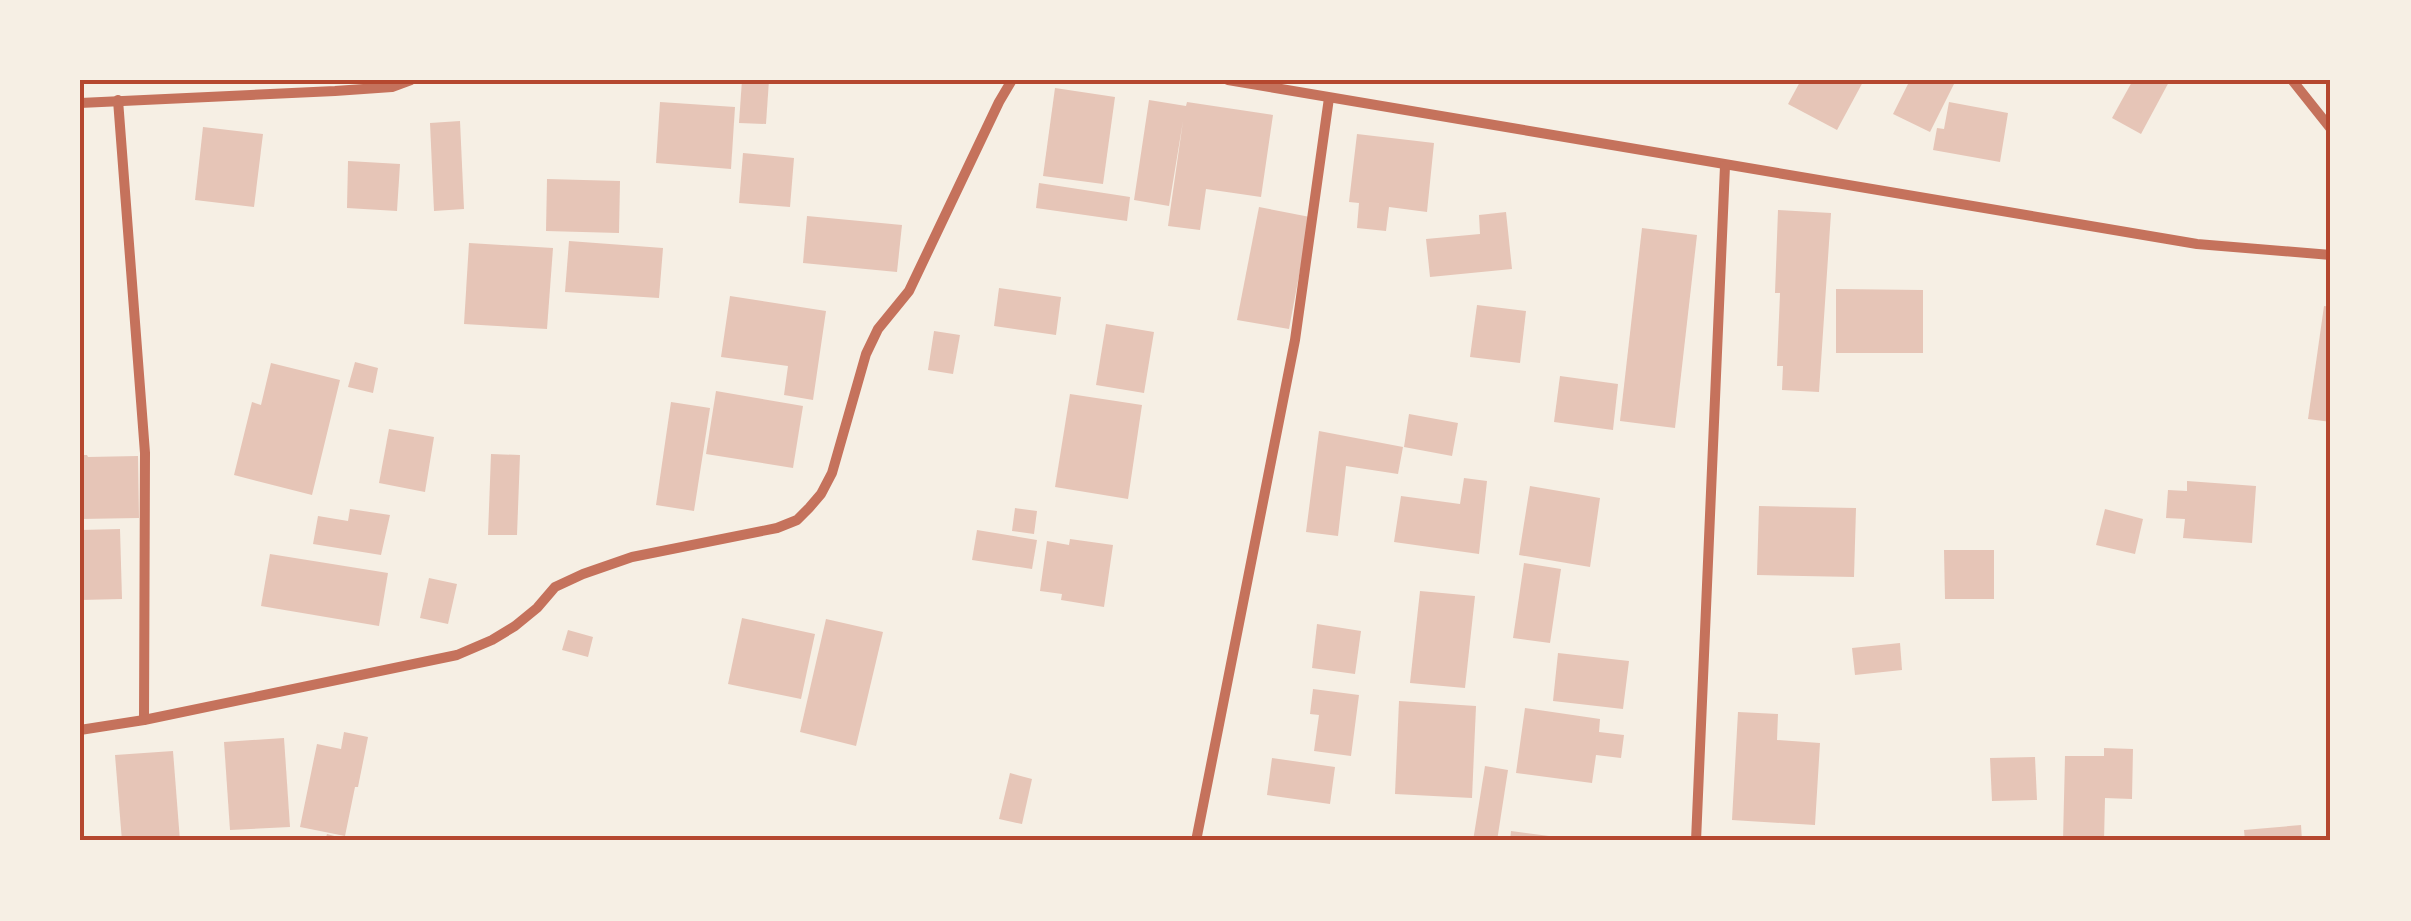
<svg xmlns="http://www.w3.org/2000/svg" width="2411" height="921" font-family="Mulish,sans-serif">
  <rect width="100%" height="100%" fill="#f6efe4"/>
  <g fill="#e6c5b7">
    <path d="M742,80H769L766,124L739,123Z"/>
    <path d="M1801,80H1864L1837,130L1788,104Z"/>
    <path d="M1910,80H1956L1930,132L1893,114Z"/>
    <path d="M2133,80H2170L2141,134L2112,118Z"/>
    <path d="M1055,88L1115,97L1103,184L1043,176Z"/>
    <path d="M1149,100L1186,106L1187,102L1273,115L1261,197L1206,189L1200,230L1168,226L1183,121L1169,206L1134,200Z"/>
    <path d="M660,102L735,107L731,169L656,163Z"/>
    <path d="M1949,102L2008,113L2000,162L1933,150L1937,128L1944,129Z"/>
    <path d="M460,121L464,209L434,211L430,123Z"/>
    <path d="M203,127L263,134L254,207L195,200Z"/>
    <path d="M1357,134L1434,143L1427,212L1389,207L1386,231L1357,228L1359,203L1349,202Z"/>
    <path d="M743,153L794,158L790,207L739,203Z"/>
    <path d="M348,161L400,164L397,211L347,208Z"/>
    <path d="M547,179L620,181L619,233L546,231Z"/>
    <path d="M1039,183L1130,197L1127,221L1036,208Z"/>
    <path d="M1259,207L1310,217L1289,329L1237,320Z"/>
    <path d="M1778,210L1831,213L1819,392L1782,390L1783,366H1777L1780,293H1775Z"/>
    <path d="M1506,212L1512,269L1430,277L1426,239L1480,234L1479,215Z"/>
    <path d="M807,216L902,225L897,272L803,263Z"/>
    <path d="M1642,228L1697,235L1675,428L1620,421Z"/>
    <path d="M569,241L663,248L659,298L565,292Z"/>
    <path d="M469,243L553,248L547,329L464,324Z"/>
    <path d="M999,288L1061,297L1056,335L994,326Z"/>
    <path d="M1836,289L1923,290V353H1836Z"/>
    <path d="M730,296L826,311L813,400L784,395L788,366L721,357Z"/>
    <path d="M1477,305L1526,311L1520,363L1470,357Z"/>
    <path d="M2324,306L2331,307V422L2308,419Z"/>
    <path d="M1106,324L1154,332L1144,393L1096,385Z"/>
    <path d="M934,331L960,335L953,374L928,370Z"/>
    <path d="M355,362L378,368L373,393L348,387Z"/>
    <path d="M271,363L340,380L312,495L234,475L252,402L261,405Z"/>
    <path d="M1560,376L1618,384L1613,430L1554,422Z"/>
    <path d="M716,391L803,406L793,468L706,454Z"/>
    <path d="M1070,394L1142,405L1128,499L1055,487Z"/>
    <path d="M671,402L710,408L694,511L656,505Z"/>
    <path d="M1409,414L1458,423L1452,456L1404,447Z"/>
    <path d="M389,429L434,437L425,492L379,483Z"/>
    <path d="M1319,431L1403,447L1398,474L1346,466L1338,536L1306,532Z"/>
    <path d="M491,454L520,455L517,535H488Z"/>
    <path d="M80,455H87L88,457L138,456L139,518L80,519Z"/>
    <path d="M1464,478L1487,481L1479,554L1394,542L1401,496L1460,504Z"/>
    <path d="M2187,481L2256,486L2252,543L2183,538L2185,519L2166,518L2168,490L2187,491Z"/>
    <path d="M1530,486L1600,498L1590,567L1519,555Z"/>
    <path d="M1759,506L1856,508L1854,577L1757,575Z"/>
    <path d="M1015,508L1037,511L1034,534L1012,531Z"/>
    <path d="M350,509L390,515L381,555L313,544L318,516L348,521Z"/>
    <path d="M2105,509L2143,519L2135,554L2096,545Z"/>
    <path d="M120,529L122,599L80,600V530Z"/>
    <path d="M977,530L1037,540L1032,569L972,560Z"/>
    <path d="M1070,539L1113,545L1104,607L1061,600L1062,594L1040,591L1047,541L1069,545Z"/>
    <path d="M1944,550H1994V599H1945Z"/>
    <path d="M270,554L388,573L379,626L261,606Z"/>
    <path d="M1524,563L1561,569L1550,643L1513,638Z"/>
    <path d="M429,578L457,584L448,624L420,618Z"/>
    <path d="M1420,591L1475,596L1465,688L1410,683Z"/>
    <path d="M742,618L815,634L801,699L728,684Z"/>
    <path d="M826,619L883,632L856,746L800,732Z"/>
    <path d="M1317,624L1361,631L1355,674L1312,668Z"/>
    <path d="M568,630L593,637L588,657L562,650Z"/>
    <path d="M1900,643L1902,670L1855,675L1852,648Z"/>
    <path d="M1558,653L1629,661L1623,709L1553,701Z"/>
    <path d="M1313,689L1359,695L1351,756L1314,751L1319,715L1310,714Z"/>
    <path d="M1399,701L1476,706L1472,798L1395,794Z"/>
    <path d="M1525,708L1600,719L1599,732L1624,735L1621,758L1596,755L1592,783L1516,773Z"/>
    <path d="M1738,712L1778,714L1777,740L1820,743L1815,825L1732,820Z"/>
    <path d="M344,732L368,737L358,787H355L345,836L300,827L317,744L341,749Z"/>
    <path d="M284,738L290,827L230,830L224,742Z"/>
    <path d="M2104,748L2133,749L2132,799L2105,798L2104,841H2063L2065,756H2104Z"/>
    <path d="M173,751L180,841H122L115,755Z"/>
    <path d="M2035,757L2037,800L1992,801L1990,758Z"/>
    <path d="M1272,758L1335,767L1330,804L1267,795Z"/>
    <path d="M1485,766L1508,770L1497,841H1473Z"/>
    <path d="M1010,773L1032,779L1022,824L999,819Z"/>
    <path d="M2301,825L2302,841H2245L2244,830Z"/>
    <path d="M1511,831L1572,839V841H1510Z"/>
    <path d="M327,834L349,840V841H325Z"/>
  </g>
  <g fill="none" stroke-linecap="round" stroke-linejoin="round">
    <g stroke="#c5725c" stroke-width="10">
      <path d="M1228,80L2197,244L2331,255"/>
      <path d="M2292,80L2331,129"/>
      <path d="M118,100L145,453L144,720"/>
      <path d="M80,103L335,91L392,87L411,80"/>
      <path d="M80,730L144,720L457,655L492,640L515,626L537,608L555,587L583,574L632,557L777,528L797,520L809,508L821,494L832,473L866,354L878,329L909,291L999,102L1012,80"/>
      <path d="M1196,841L1295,340L1329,98"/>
      <path d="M1696,841L1725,166"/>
    </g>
  </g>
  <rect width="2411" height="921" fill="none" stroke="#f6efe4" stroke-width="165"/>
  <rect x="82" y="82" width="2246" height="756" fill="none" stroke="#b5482f" stroke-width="4"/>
</svg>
